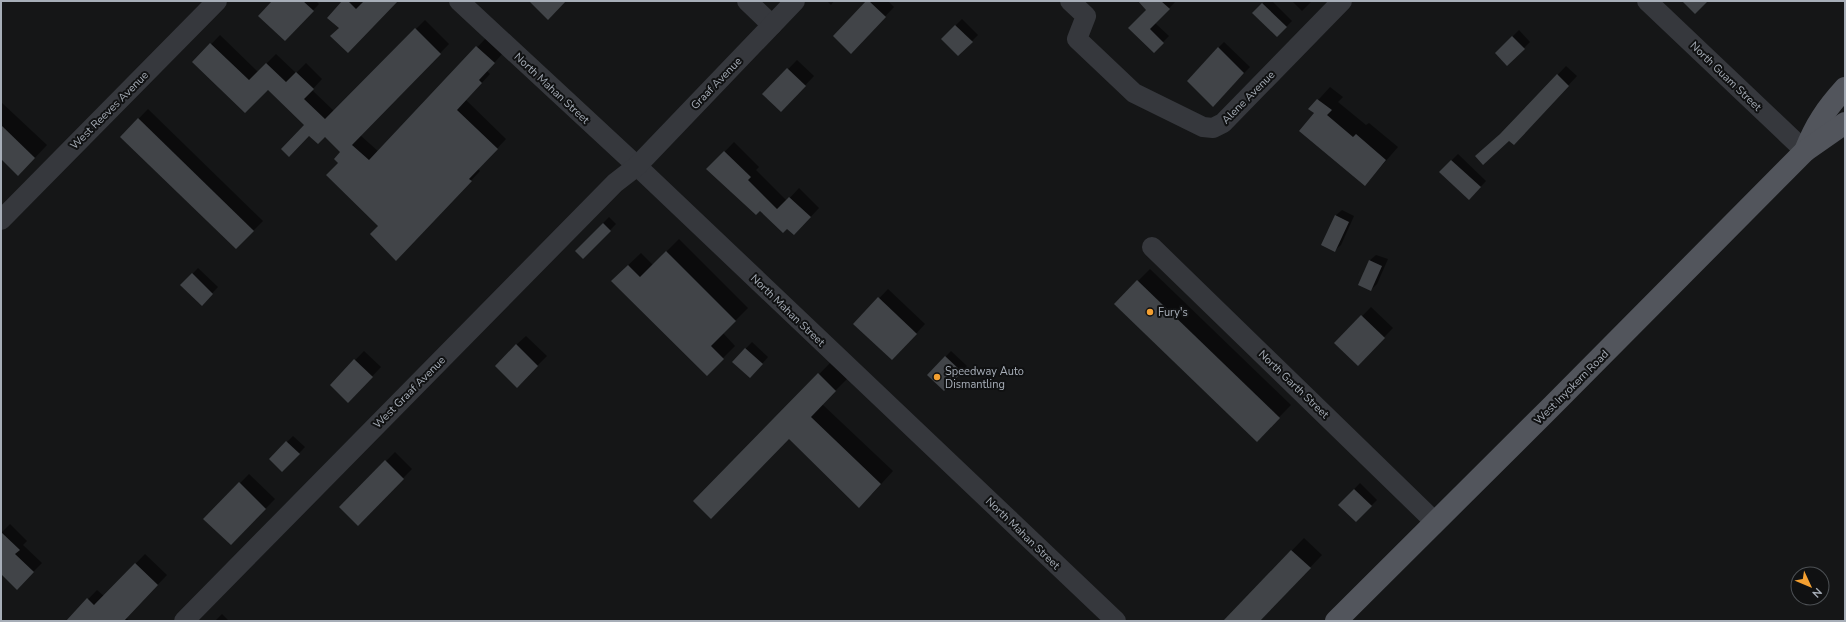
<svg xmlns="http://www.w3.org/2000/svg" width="1846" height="622" font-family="'Nunito Sans',sans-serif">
  <rect width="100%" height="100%" fill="#151617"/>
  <g fill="#0007">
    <path d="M274,1H316L319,4L285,40Z"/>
    <path d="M343,1H397L340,27Z"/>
    <path d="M827,1H834L831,5Z"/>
    <path d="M868,1H888L894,7L860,43Z"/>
    <path d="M1149,1H1176L1155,23L1169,36L1154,51L1130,28L1148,10Z"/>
    <path d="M1265,1H1272L1292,21L1277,36L1253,13Z"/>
    <path d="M1292,1H1312L1302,11Z"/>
    <path d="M962,19L978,35L958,55L942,39Z"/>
    <path d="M425,20L449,44L360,135L379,152L486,38L503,53L487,71L490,74L466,100L506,139L478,169L480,171L405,251L379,226L340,163L342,152L325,136L305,125L268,89L194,62L220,35L258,72L276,54L296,73L306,63L322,79L312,90L334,111Z"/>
    <path d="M1519,30L1530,42L1507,65L1496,53Z"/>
    <path d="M1224,42L1250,67L1219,99L1218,48Z"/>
    <path d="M797,60L814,76L781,111L764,94Z"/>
    <path d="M1566,66L1577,76L1522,135L1509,139L1476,156L1507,128Z"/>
    <path d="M1330,87L1343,97L1338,102L1366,125L1369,123L1398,147L1365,185L1315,113L1310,109Z"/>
    <path d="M1,102L47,145L31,162L1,158Z"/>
    <path d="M148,109L263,221L236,248L121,137Z"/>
    <path d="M734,142L759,167L756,170L787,201L799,188L819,208L803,225L760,210L708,169Z"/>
    <path d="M1458,154L1486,181L1469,199L1440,172Z"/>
    <path d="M1342,210L1354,216L1341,245L1334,251L1335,216Z"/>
    <path d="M609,217L616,224L583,258L576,251Z"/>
    <path d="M679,239L748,308L723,333L735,346L707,374L624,269L641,253L653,265Z"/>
    <path d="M1376,255L1388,259L1377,284L1371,290L1369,261Z"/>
    <path d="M198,268L218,287L202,304L182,285Z"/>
    <path d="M1150,269L1291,405L1257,440L1115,304Z"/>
    <path d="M888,289L925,324L901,350L855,324Z"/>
    <path d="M1371,307L1393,328L1358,364L1336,343Z"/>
    <path d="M526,336L547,356L517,386L516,345Z"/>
    <path d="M752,342L768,357L756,371L733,362Z"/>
    <path d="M364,351L381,367L348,402L331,385Z"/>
    <path d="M951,351L967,366L944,390L928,375Z"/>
    <path d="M831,362L848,378L822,404L893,471L872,494L789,438L695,501Z"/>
    <path d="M293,436L305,447L282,471L270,459Z"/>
    <path d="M395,452L412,469L358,524L341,507Z"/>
    <path d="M249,474L275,499L231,544L205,519Z"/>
    <path d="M1360,483L1377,500L1356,521L1339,505Z"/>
    <path d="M10,524L27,541L23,545L42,563L25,580L1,574V533Z"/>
    <path d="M1304,538L1322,555L1259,621H1224Z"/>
    <path d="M145,554L167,575L126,618L130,621H67L97,590L104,596Z"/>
    <path d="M222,614L229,621H215Z"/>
  </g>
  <g fill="#414448">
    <path d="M272,1H303L314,11L285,41L258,16Z"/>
    <path d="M342,1H348L356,9L364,1H398L348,53L330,36L339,28L327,18Z"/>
    <path d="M529,1H566L548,20Z"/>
    <path d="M866,1H869L886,17L851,54L833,36Z"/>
    <path d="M1138,1H1161L1170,9L1150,29L1164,43L1154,53L1128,28L1146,10Z"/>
    <path d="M1682,1H1708L1695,14Z"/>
    <path d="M1262,3L1287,27L1277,37L1252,13Z"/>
    <path d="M955,25L973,42L958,56L941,39Z"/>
    <path d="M415,28L441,54L352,145L369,160L476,46L495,63L479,80L482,83L457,110L498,149L469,179L472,181L396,261L370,234L378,226L326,175L338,163L334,159L340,152L325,137L318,144L309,136L289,157L281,149L304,125L268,90L245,113L192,62L210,43L249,80L266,63L286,82L296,72L314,89L304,99L325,119Z"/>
    <path d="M1512,36L1525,49L1507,66L1495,53Z"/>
    <path d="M1218,47L1244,73L1213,107L1187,81Z"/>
    <path d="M787,68L806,86L781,112L762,94Z"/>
    <path d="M1557,74L1569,86L1514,145L1509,141L1483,165L1475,156L1500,134Z"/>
    <path d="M1317,99L1332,110L1327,115L1353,137L1356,134L1386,160L1365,186L1299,131L1314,113L1308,109Z"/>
    <path d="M138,118L254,231L236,249L120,137Z"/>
    <path d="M1,125L35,158L18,176L1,159Z"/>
    <path d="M724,151L751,177L748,180L777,209L789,197L811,217L794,235L787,229L783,233L760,211L756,215L706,169Z"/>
    <path d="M1451,160L1481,187L1469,200L1439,172Z"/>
    <path d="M1335,215L1349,222L1335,252L1321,245Z"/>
    <path d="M603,223L611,231L583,259L575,251Z"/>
    <path d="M666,251L736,321L711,346L724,359L707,376L611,281L628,265L640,277Z"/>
    <path d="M1369,260L1382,266L1371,291L1358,285Z"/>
    <path d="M192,273L213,294L202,306L180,285Z"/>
    <path d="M1137,280L1280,418L1257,442L1114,304Z"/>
    <path d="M878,297L917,334L892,360L853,324Z"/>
    <path d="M1361,315L1385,338L1358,366L1334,343Z"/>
    <path d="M516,344L538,366L517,388L495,366Z"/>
    <path d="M745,348L763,364L750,378L732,362Z"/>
    <path d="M945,356L962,372L944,391L927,375Z"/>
    <path d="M354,359L373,377L348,403L330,385Z"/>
    <path d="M818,373L836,391L811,417L881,484L859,508L789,439L711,519L693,501Z"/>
    <path d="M286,441L300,454L282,472L269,459Z"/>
    <path d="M385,460L404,479L358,526L339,507Z"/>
    <path d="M239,482L266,509L231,545L203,519Z"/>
    <path d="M1354,489L1372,506L1356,522L1338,505Z"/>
    <path d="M1,532L20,550L15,554L34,572L17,590L1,574Z"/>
    <path d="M1291,550L1311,568L1260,621H1223Z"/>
    <path d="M135,563L158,585L124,621H66L87,598L94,605Z"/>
  </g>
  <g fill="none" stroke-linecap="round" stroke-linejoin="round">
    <g stroke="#36383d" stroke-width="20">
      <path d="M459,1L637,166L1116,621"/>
      <path d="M747,1L772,25"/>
      <path d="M1070,1L1086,16L1077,39L1134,93L1203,127L1213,128L1223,123L1342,1"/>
      <path d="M1647,1L1805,151"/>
      <path d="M1,220L217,1"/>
      <path d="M1152,247L1435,522"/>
      <path d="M184,621L615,183L637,166L795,1"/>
    </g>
    <g stroke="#52555c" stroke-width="22">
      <path d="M1805,151C1815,125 1826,109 1845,88"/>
      <path d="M1336,621L1552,406L1805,151L1845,123"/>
    </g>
  </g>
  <g fill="#f4a031" stroke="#101112" stroke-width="1.5">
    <circle cx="1150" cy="312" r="4"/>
    <circle cx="937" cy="377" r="4"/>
  </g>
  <g text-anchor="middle" stroke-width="4" stroke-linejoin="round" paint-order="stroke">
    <g font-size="11" fill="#a7aeb8" stroke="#101112">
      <text transform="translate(1726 76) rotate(44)" y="4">North Guam Street</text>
      <text transform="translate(716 83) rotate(-46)" y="4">Graaf Avenue</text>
      <text transform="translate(552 88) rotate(43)" y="4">North Mahan Street</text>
      <text transform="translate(1248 97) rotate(-45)" y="4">Alene Avenue</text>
      <text transform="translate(109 110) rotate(-45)" y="4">West Reeves Avenue</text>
      <text transform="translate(788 310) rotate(44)" y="4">North Mahan Street</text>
      <text transform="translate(1294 384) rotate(44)" y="4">North Garth Street</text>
      <text transform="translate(1571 387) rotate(-45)" y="4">West Inyokern Road</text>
      <text transform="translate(409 392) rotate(-45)" y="4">West Graaf Avenue</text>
      <text transform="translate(1023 533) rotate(44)" y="4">North Mahan Street</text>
    </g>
    <g font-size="11" fill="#a7aeb8" stroke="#101112" text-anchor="start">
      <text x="1158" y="316">Fury's</text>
      <text x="945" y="375">Speedway Auto<tspan x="945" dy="13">Dismantling</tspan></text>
    </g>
  </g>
  <rect width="1846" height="622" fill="none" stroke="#a7aeb8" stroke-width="4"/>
  <g transform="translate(1810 586) rotate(134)"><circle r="19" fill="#101112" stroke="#4c5054"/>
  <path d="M0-3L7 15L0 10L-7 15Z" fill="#f4a031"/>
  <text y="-6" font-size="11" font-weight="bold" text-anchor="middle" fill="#a7aeb8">N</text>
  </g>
</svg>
